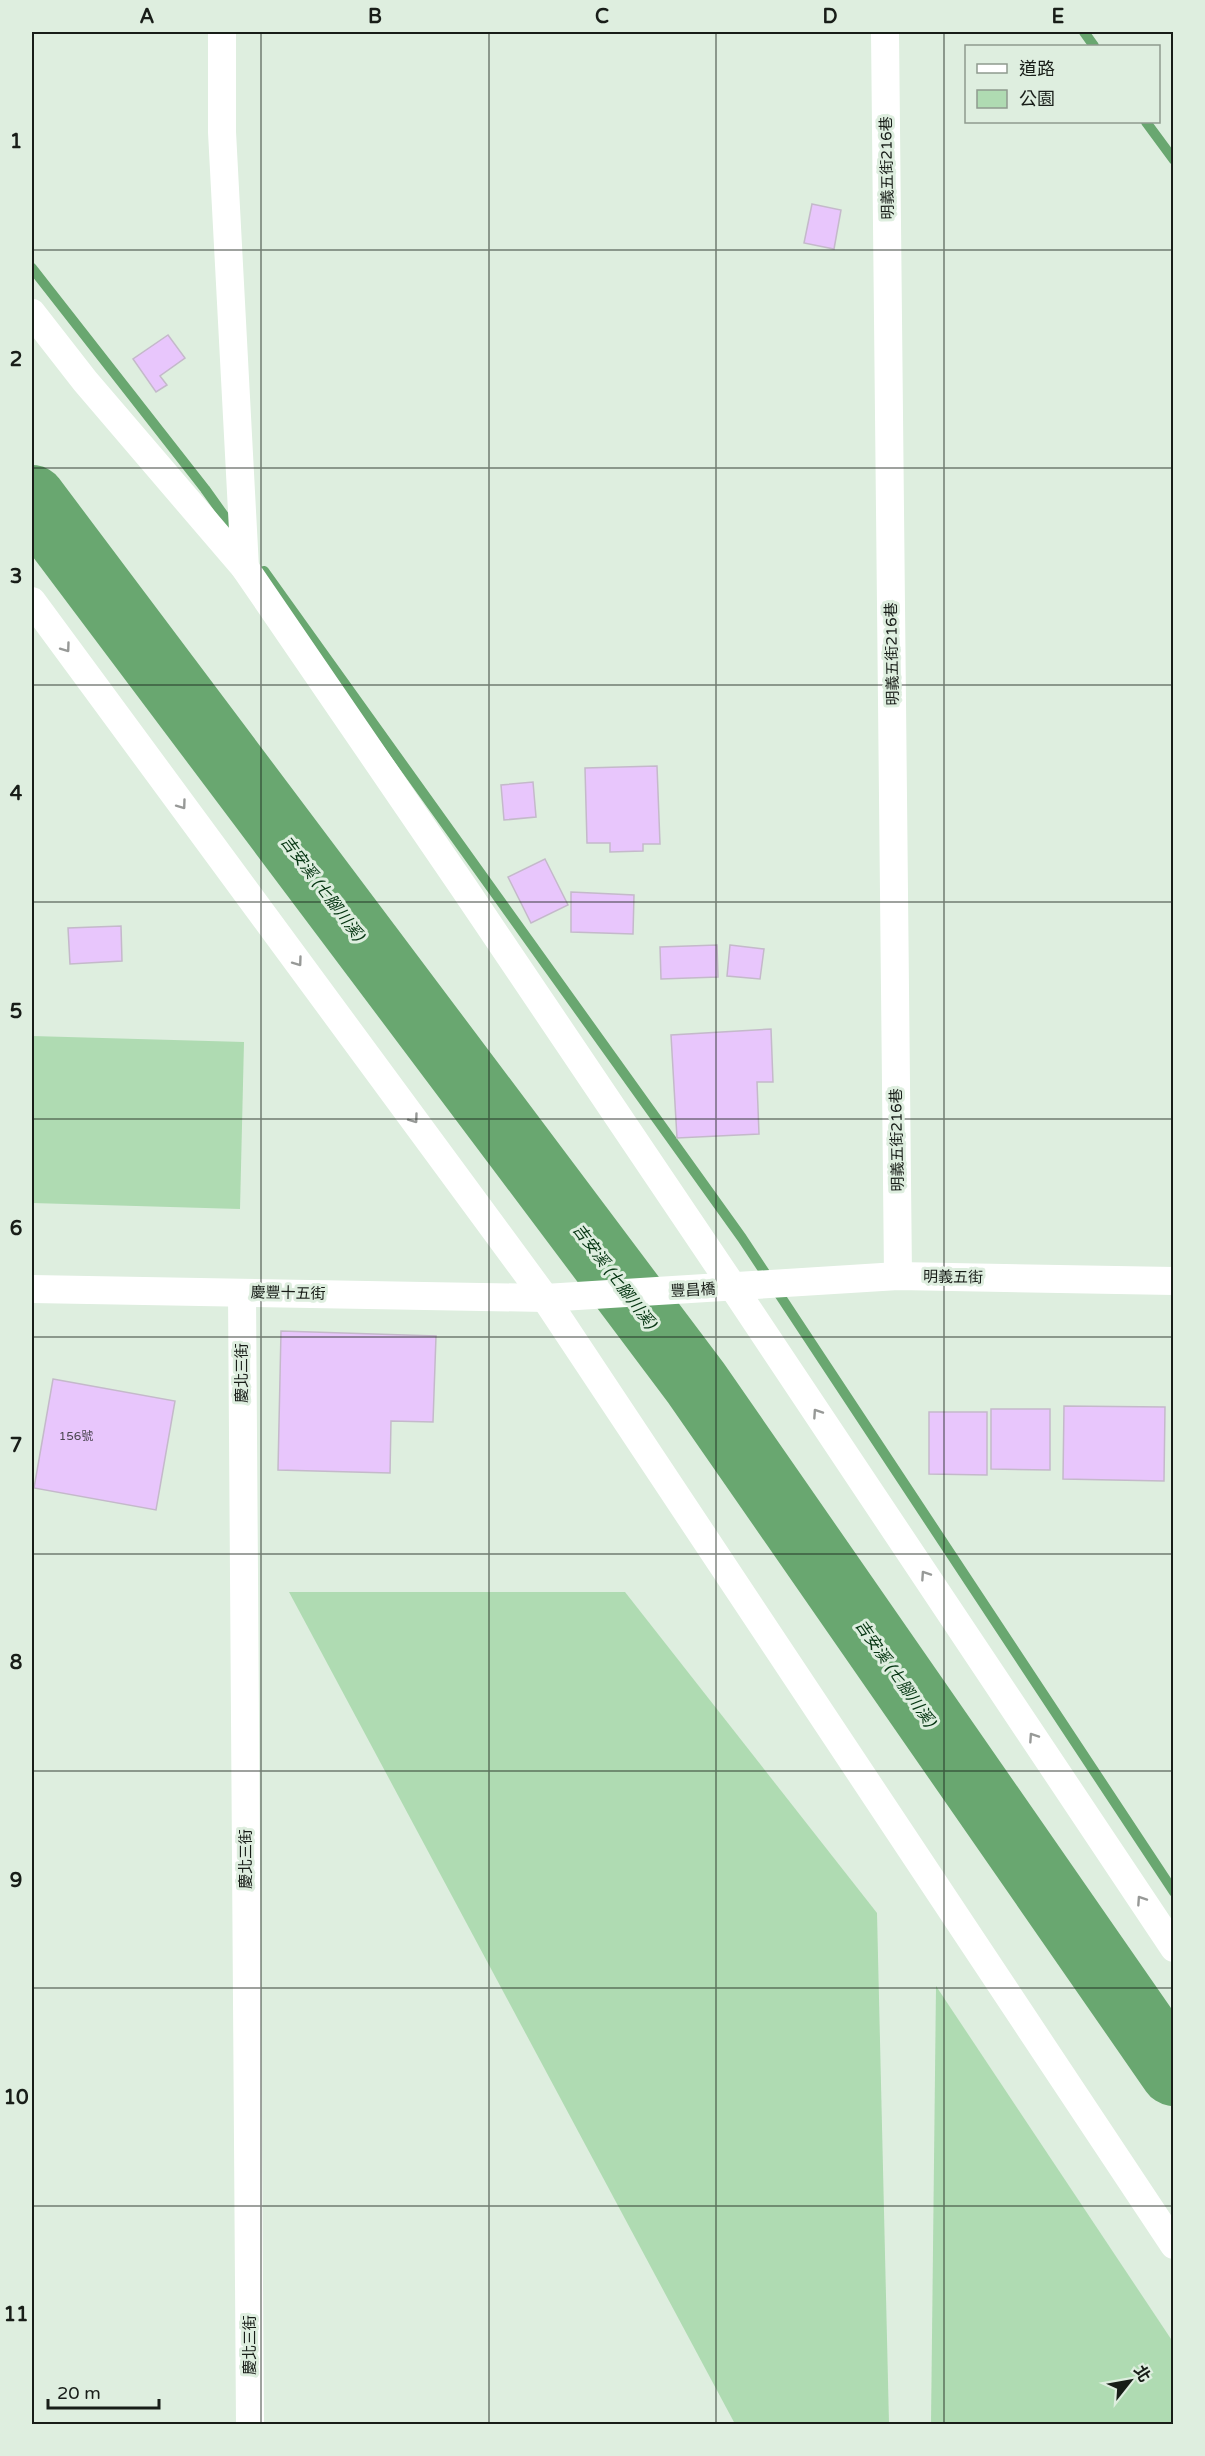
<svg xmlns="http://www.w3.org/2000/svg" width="1205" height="2456" font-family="'Varela Round','Noto Sans TC',sans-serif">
  <rect width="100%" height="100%" fill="#deeedf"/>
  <g fill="#afdbb2">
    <path d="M32,1036L244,1042L240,1209L32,1203Z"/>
    <path d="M289,1592H625L877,1913L889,2424H735Z"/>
    <path d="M936,1986L1173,2342V2424H931Z"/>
  </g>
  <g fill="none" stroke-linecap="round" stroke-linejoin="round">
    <g stroke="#69a770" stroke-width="10">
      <path d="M1084,32L1094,46"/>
      <path d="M1146,122L1174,160"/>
      <path d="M32,268L205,489L235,531"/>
      <path d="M264,571L742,1238L1174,1892"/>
    </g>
    <path stroke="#69a770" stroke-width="68" d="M32,499L696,1383L1174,2072"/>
  </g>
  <g fill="#e8c6fc" stroke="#c4b9ca" stroke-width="1.5">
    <path d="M812,204L841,210L834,249L804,243Z"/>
    <path d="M168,335L185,358L160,376L167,385L156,392L133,359Z"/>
    <path d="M657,766L660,844H643V851L610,852V843H587L585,768Z"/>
    <path d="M533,782L536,817L504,820L501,785Z"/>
    <path d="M545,859L568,905L531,923L508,877Z"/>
    <path d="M571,892L634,895L633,934L571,932Z"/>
    <path d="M121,926L122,961L70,964L68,928Z"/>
    <path d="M717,945L718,977L661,979L660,947Z"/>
    <path d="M730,945L764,949L760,979L727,976Z"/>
    <path d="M771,1029L773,1082H757L759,1134L677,1138L671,1035Z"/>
    <path d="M281,1331L436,1336L433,1422L391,1421L390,1473L278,1470Z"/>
    <path d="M53,1379L175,1401L156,1510L34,1488Z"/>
    <path d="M1064,1406L1165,1407L1164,1481L1063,1479Z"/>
    <path d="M991,1409H1050V1470L991,1469Z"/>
    <path d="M929,1412H987V1475L929,1474Z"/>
  </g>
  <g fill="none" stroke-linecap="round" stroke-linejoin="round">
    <g stroke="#fff" stroke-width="28">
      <path d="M222,32V132L245,568"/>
      <path d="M885,32L898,1276"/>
      <path d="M32,313L85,381L245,568L464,888L733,1287L1174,1948"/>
      <path d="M32,601L545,1298L1174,2245"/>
      <path d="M32,1289L545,1298L898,1276L1174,1281"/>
      <path d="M242,1293L250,2424"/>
    </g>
  </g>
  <defs><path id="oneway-chevron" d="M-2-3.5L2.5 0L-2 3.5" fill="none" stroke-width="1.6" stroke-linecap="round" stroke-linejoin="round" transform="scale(1.5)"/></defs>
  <g stroke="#979997">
    <use href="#oneway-chevron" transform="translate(66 648) rotate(54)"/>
    <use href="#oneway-chevron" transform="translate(182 805) rotate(54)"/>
    <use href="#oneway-chevron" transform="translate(298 962) rotate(54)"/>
    <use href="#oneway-chevron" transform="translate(414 1119) rotate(54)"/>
    <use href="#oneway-chevron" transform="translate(817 1413) rotate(-124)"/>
    <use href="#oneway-chevron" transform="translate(925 1575) rotate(-124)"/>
    <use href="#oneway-chevron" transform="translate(1033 1737) rotate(-124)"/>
    <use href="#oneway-chevron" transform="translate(1141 1900) rotate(-124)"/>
  </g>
  <path fill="none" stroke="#181d18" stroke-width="1.5" stroke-opacity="0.55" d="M261,32V2424M489,32V2424M716,32V2424M944,32V2424M32,250H1174M32,468H1174M32,685H1174M32,902H1174M32,1119H1174M32,1337H1174M32,1554H1174M32,1771H1174M32,1988H1174M32,2206H1174"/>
  <g text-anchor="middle" stroke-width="6" stroke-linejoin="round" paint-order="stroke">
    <g font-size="12" fill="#4c4751">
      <text x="76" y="1440">156號</text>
    </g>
    <g font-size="15" fill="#181d18" stroke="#deeedf">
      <text transform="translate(887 168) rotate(-91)" y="5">明義五街216巷</text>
      <text transform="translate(892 654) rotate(-91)" y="5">明義五街216巷</text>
      <text transform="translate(897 1140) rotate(-91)" y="5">明義五街216巷</text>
      <text transform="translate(953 1277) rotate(1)" y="5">明義五街</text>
      <text transform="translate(693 1290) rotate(-3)" y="5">豐昌橋</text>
      <text transform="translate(288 1293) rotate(1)" y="5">慶豐十五街</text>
      <text transform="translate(242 1373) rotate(-90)" y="5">慶北三街</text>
      <text transform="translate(246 1859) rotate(-90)" y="5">慶北三街</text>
      <text transform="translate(250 2345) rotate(-90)" y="5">慶北三街</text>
    </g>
    <g font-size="16" font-style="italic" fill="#043410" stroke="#deeedf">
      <text transform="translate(323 888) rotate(53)" y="6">吉安溪 (七腳川溪)</text>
      <text transform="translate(615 1276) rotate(53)" y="6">吉安溪 (七腳川溪)</text>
      <text transform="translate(896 1673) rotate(55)" y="6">吉安溪 (七腳川溪)</text>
    </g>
  </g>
  <rect width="1205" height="2456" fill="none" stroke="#deeedf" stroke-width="66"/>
  <rect x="965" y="45" width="195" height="78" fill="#deeedf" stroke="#8f9a8f" stroke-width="1.5"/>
  <rect x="977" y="64" width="30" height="9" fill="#ffffff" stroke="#8f9a8f" stroke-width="1.5"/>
  <text x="1019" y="75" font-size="18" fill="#181d18">道路</text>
  <rect x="977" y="90" width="30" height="18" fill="#afdbb2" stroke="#8f9a8f" stroke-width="1.5"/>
  <text x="1019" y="105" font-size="18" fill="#181d18">公園</text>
  <g transform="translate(1130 2381) rotate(59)" stroke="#deeedf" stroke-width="4.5" paint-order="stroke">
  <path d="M0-4.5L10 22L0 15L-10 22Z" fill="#181d18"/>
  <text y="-9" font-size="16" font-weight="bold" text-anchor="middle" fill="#181d18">北</text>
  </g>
  <path d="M48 2399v9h111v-9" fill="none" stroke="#181d18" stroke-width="3"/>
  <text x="57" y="2399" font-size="18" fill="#181d18" stroke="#deeedf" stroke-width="4.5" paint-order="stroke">20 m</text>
  <rect x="33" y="33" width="1139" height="2390" fill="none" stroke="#181d18" stroke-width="2"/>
  <g font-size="20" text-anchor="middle" font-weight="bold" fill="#181d18">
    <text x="147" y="23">A</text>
    <text x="375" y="23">B</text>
    <text x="602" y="23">C</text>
    <text x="830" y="23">D</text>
    <text x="1058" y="23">E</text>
    <text x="16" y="148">1</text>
    <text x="16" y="366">2</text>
    <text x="16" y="583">3</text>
    <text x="16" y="800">4</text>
    <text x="16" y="1018">5</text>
    <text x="16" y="1235">6</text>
    <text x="16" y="1452">7</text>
    <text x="16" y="1669">8</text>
    <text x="16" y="1887">9</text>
    <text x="16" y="2104">10</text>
    <text x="16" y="2321">11</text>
  </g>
</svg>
